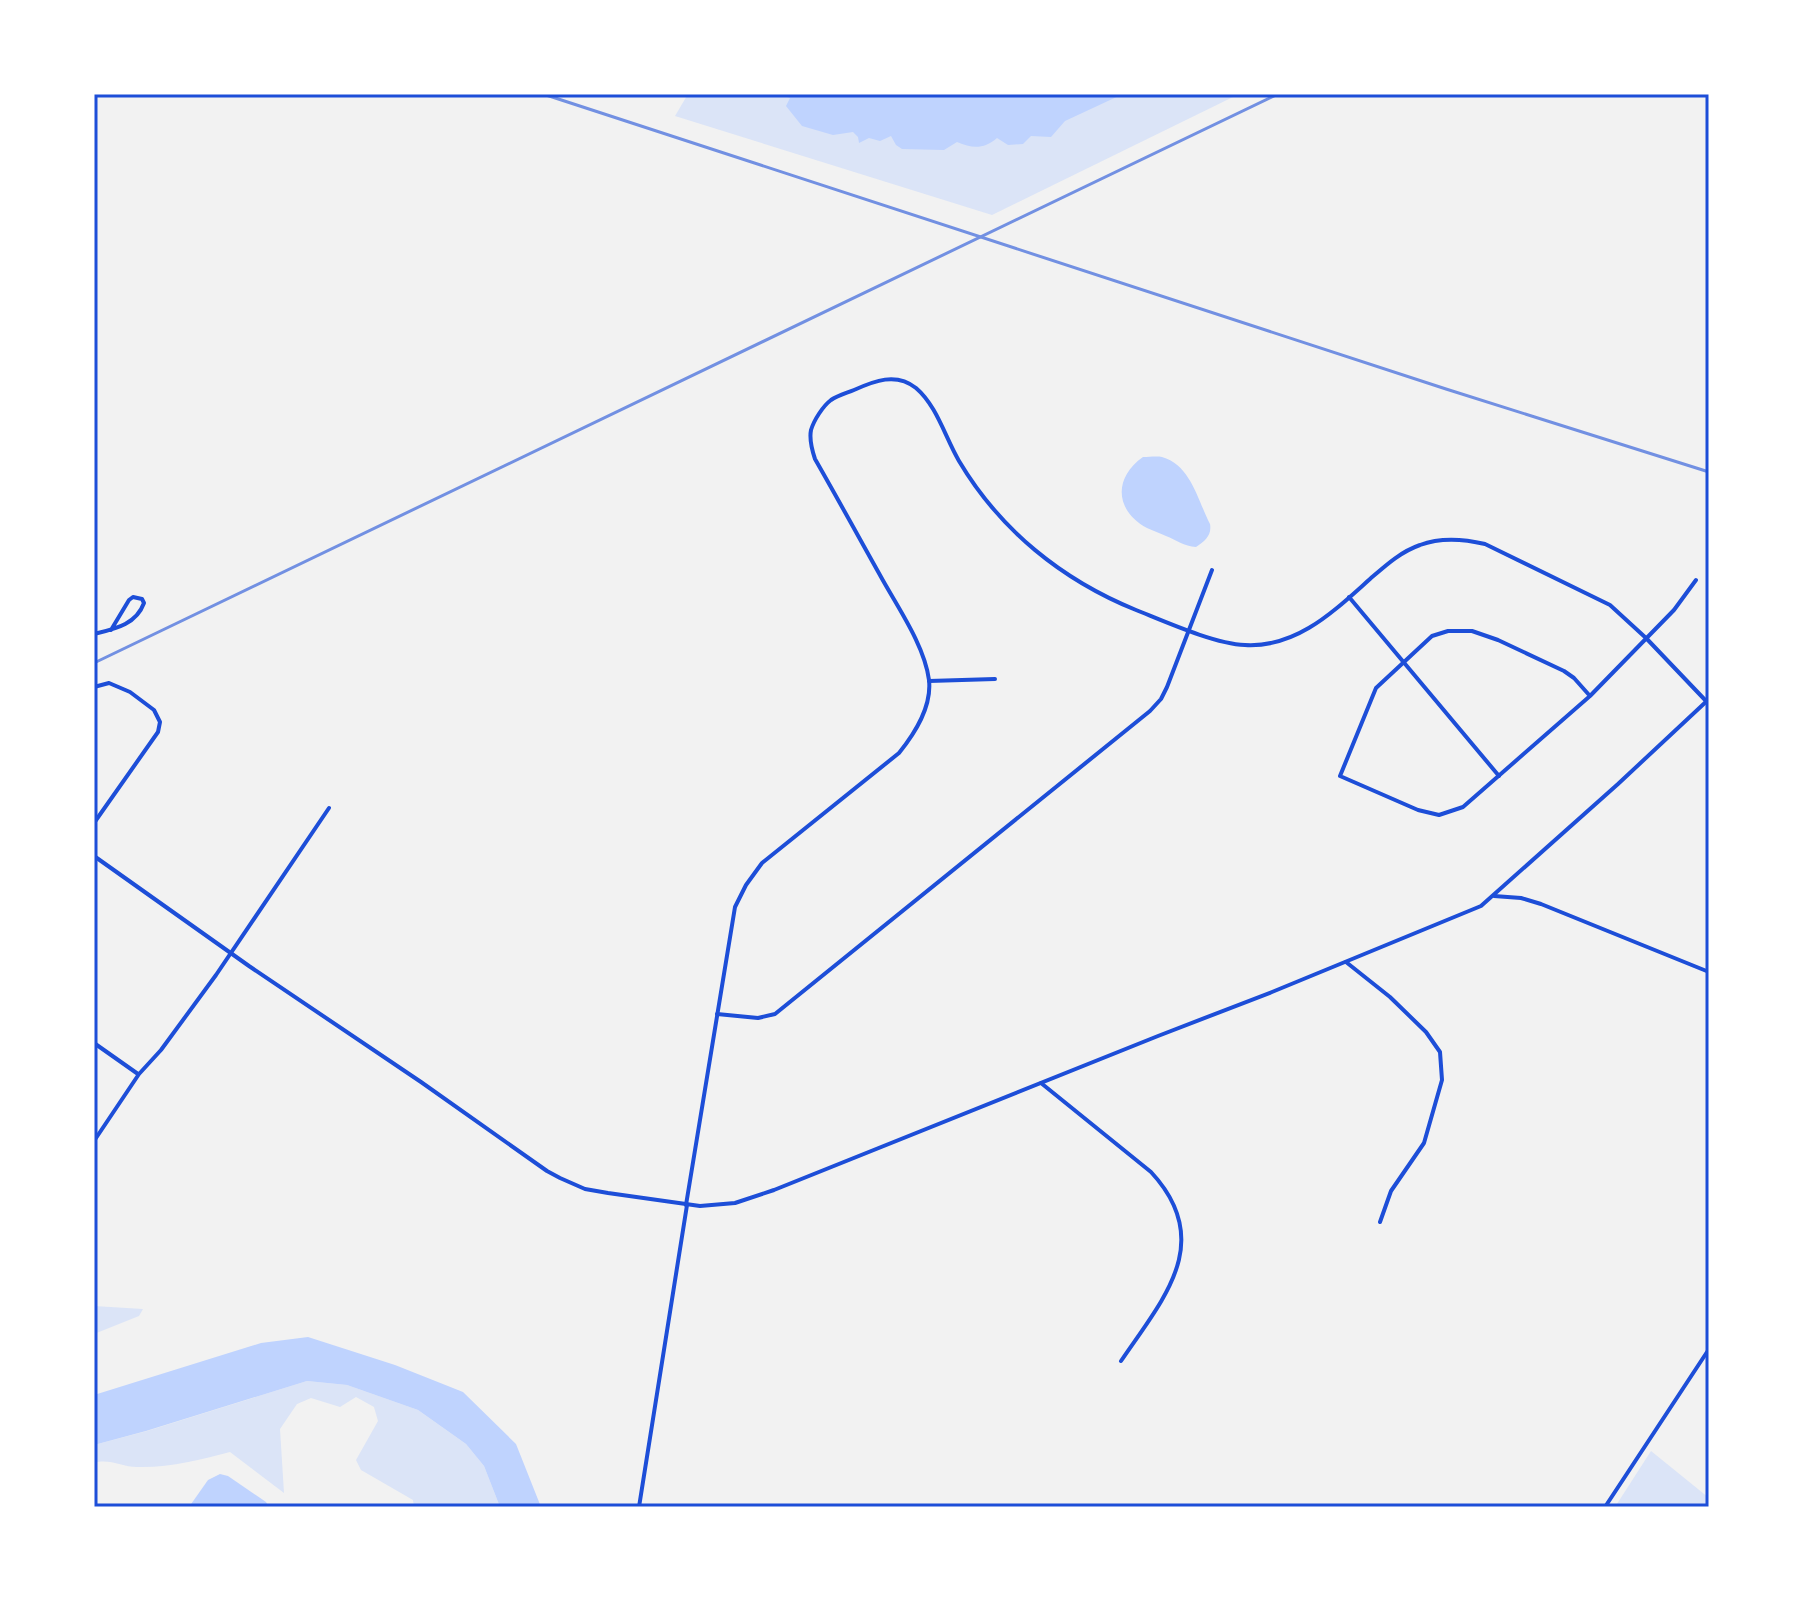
<svg xmlns="http://www.w3.org/2000/svg" width="1803" height="1601" font-family="'PT Sans',sans-serif">
  <rect width="100%" height="100%" fill="#f2f2f2"/>
  <g fill="#dbe4f7">
    <path d="M688,94H1234L1233,97L992,215L675,116Z"/>
    <path d="M94,1306L143,1309L139,1316L94,1334Z"/>
    <path d="M307,1381L347,1385L418,1410L466,1444L484,1466L500,1507H414L413,1500L361,1470L356,1460L378,1421L374,1407L356,1397L340,1407L311,1398L297,1404L280,1429L284,1493L230,1452C200,1460 169,1468 137,1467C122,1467 109,1458 94,1463V1445L147,1431Z"/>
    <path d="M1651,1451L1709,1498V1507H1615Z"/>
  </g>
  <g fill="#bfd3fe">
    <path d="M779,94H1123L1065,121L1051,137L1031,136L1023,144L1008,145L997,138C984,149 973,149 957,142L944,150L902,149L896,145L891,136L880,141L869,138L859,143L858,137L853,132L833,135L802,126L786,106L790,98Z"/>
    <path d="M1143,457C1149,457 1157,456 1162,457C1191,465 1198,501 1210,524C1212,535 1205,541 1196,547C1184,546 1176,540 1166,536C1160,533 1153,531 1147,528C1115,511 1113,478 1143,457Z"/>
    <path d="M308,1337L395,1365L463,1392L516,1444L541,1507H500L484,1466L466,1444L418,1410L347,1385L307,1381L146,1431L94,1445V1395L261,1343Z"/>
    <path d="M220,1474L228,1476L266,1502L269,1507H189L208,1480Z"/>
  </g>
  <g fill="none" stroke-linecap="round" stroke-linejoin="round">
    <g stroke="#1d4ed8" stroke-width="4">
      <path d="M1349,597L1499,776"/>
      <path d="M94,634C114,629 136,625 144,603L142,599L133,597L129,600L111,630"/>
      <path d="M929,681L995,679"/>
      <path d="M94,687L109,683L130,692L154,710L160,722L158,732L94,823"/>
      <path d="M1590,696L1574,678L1564,671L1498,640L1472,631H1448L1432,636L1376,688L1340,776L1418,810L1439,815L1463,807L1590,696L1674,610L1696,580"/>
      <path d="M94,856L249,966L421,1082L547,1171L560,1178L585,1189L608,1193L700,1206L735,1203L774,1190L1158,1036L1272,992L1481,906L1618,784L1709,699"/>
      <path d="M1494,896L1521,898L1541,904L1709,972"/>
      <path d="M1346,962L1390,997L1426,1032L1440,1052L1442,1080L1424,1143L1391,1191L1380,1222"/>
      <path d="M717,1014L758,1018L775,1014L1150,711L1161,699L1167,687L1212,570"/>
      <path d="M94,1043L138,1074"/>
      <path d="M1041,1083L1151,1172C1216,1242 1163,1299 1121,1361"/>
      <path d="M94,1141L139,1074L161,1050L216,975L329,808"/>
      <path d="M686,1205L735,907L746,885L762,863L899,753C915,733 932,707 929,680C925,648 901,612 885,584C862,543 839,501 815,459C812,450 809,440 811,430C814,420 823,406 831,400C838,395 847,393 854,390C874,381 896,372 916,388C937,406 945,437 959,461C1000,530 1062,580 1136,610C1166,622 1215,644 1245,645C1297,648 1334,611 1370,579C1385,566 1400,552 1420,545C1441,537 1464,539 1485,544L1610,605L1646,638L1707,702"/>
      <path d="M639,1507L687,1205"/>
      <path d="M1605,1507L1709,1349"/>
    </g>
    <g stroke="#7290e2" stroke-width="3">
      <path d="M543,94L1446,389L1709,472"/>
      <path d="M94,663L1278,94"/>
    </g>
  </g>
  <rect width="1803" height="1601" fill="none" stroke="#ffffff" stroke-width="192"/>
  <rect x="96" y="96" width="1611" height="1409" fill="none" stroke="#1d4ed8" stroke-width="3"/>
</svg>
